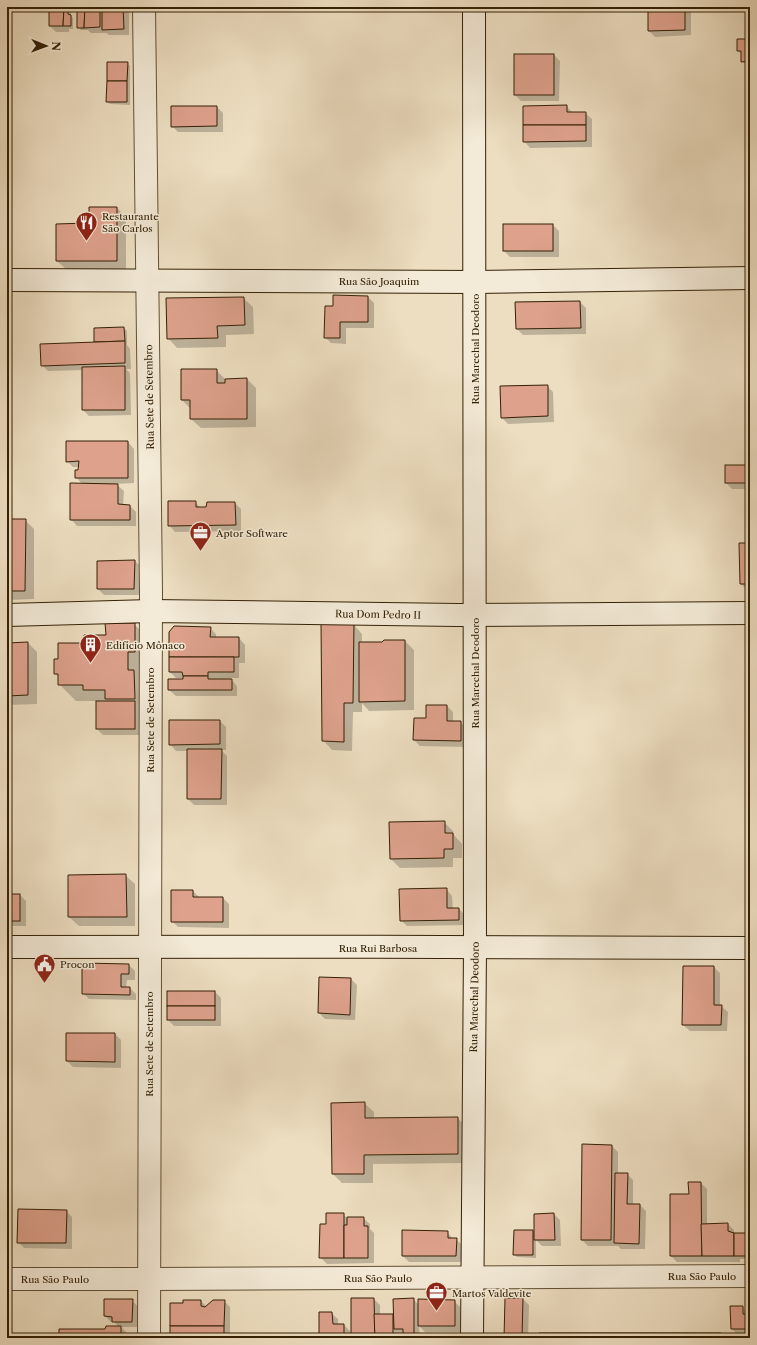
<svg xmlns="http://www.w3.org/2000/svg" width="757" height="1345" font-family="'Libre Caslon Text',serif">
  <rect width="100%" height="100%" fill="#eddec1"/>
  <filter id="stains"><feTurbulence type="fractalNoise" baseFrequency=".005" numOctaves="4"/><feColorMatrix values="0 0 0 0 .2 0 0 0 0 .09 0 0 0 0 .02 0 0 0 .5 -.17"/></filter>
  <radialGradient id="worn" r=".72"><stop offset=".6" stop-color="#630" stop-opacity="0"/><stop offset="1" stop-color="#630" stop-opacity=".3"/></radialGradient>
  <g fill="#0003">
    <path d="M50,7H71V16L73,18V29H69V32H56L50,26Z"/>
    <path d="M78,7H101L103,9V7H129V35H109L106,33H91L88,30H81L78,27Z"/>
    <path d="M649,7H691V35L655,37L649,31Z"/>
    <path d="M750,40V67H748L742,61V55L738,50Z"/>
    <path d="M554,55L560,61L559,101H521L515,95Z"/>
    <path d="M127,63L130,66V105L110,104L107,102Z"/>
    <path d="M566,106L573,113H585L592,119V147L530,148L524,141Z"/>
    <path d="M217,107L223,113V132H178L172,126Z"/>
    <path d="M117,208L126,217V270H67L57,261Z"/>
    <path d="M553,225L559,231V257H510L504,251Z"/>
    <path d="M368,297L374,303V328H346V344L331,343L325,337L334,307Z"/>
    <path d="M243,298L253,307L254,334L226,335V347L177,348L168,338Z"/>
    <path d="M580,302L586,308V334L523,335L517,329Z"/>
    <path d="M124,328L127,331V345L130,349L131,369H126L130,373L131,415L89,416L83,410V370L48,371L42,365L95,343V329Z"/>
    <path d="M216,370L226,380L247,379L256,388V427L201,428L191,419V409L182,400Z"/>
    <path d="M547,386L553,392L554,422L508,424L502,418Z"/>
    <path d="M128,442L134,449V483L116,484L124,491L123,506H130L136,512V526H77L71,519L83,485L76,477L79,472L80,467H73L67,461Z"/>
    <path d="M750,466V489H732L726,483Z"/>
    <path d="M195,502L201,508L235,503L241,509V531L175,532L169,525Z"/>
    <path d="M7,520H25L34,529V599L7,600Z"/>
    <path d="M750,544V590H747L741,584Z"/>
    <path d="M135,561L141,567L140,595H104L98,589Z"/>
    <path d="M134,624L151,641L141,735H103L97,729V703L95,701H76L59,684V678L55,673L59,660L85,644L107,636Z"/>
    <path d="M353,624L362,634V643H383L405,641L414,650V710L369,711L362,703V712H353L352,751L332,750L323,740Z"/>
    <path d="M210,628L216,634V638H239L245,645V663H239V678H230L237,686V696H176L169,690L184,680V678H176L170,672Z"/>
    <path d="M28,643L37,652V704L7,705V644Z"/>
    <path d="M447,706L453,712V722H460L467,728L466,747L420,746L414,740L427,719Z"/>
    <path d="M220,721L226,727V750H221L227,756V805H194L188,799V751H176L170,744Z"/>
    <path d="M444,822L453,831L454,835L462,844V858H453V867L400,868L391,859Z"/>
    <path d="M125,875L135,884V926H79L69,917V876Z"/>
    <path d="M446,889L452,896L453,909H459L465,915V925L407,926L401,920Z"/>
    <path d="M172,891H193L199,897L223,898L229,904V928L178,927L172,921Z"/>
    <path d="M7,895H20L26,901V926H7Z"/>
    <path d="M129,965L135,971V980H127L126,988H130L136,994V1000L89,999L83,993Z"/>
    <path d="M714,967L720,973V1006H721L728,1012L727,1031H690L683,1025Z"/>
    <path d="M351,979L357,985L355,1020L325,1019L319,1013Z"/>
    <path d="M215,992L221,998V1026H174L168,1020Z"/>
    <path d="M115,1034L121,1040V1068L73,1067L67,1061Z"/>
    <path d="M364,1103L374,1112V1119L458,1118L467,1128V1163L373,1164V1183H342L333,1174Z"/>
    <path d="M612,1146L618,1152V1174H627L633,1180V1205H640L646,1211L645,1249H621L618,1246H588L582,1240Z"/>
    <path d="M701,1183L707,1189V1224H728L734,1230V1234L750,1235V1259H740V1262H677L671,1256L690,1195Z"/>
    <path d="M66,1211L72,1217V1249L24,1248L18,1242Z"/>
    <path d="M343,1214L347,1218H363L370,1224V1229L374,1233V1263L327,1264L320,1257L327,1225Z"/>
    <path d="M554,1214L560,1220L561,1246H542L536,1240V1258L517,1257L514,1254L515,1231H533L535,1234Z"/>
    <path d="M447,1232L453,1239H456L462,1245V1262H409L403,1256Z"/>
    <path d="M374,1299L380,1305V1315H395L413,1299L419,1305L454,1301L460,1307V1332H425L419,1326L420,1338H404V1334L399,1335V1338H352Z"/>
    <path d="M523,1299L529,1305L528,1338H505Z"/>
    <path d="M132,1300L138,1307V1327H121L127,1333V1338H60L119,1327L114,1322H111L105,1316Z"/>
    <path d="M201,1301L207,1307L224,1301L230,1307V1338H171L184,1304Z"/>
    <path d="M742,1307L748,1313V1315H750V1335H738L732,1329Z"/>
    <path d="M331,1313L338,1319V1325H344L351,1332H350V1338H320Z"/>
  </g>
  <g fill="#dda18c" stroke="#342105">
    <path d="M49,7H64L63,26H49Z"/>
    <path d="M64,7H68V14L71,15V26H63Z"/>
    <path d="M77,7H85L84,28H77Z"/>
    <path d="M85,7H100V27L84,28Z"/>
    <path d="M102,7H123L124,29L102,30Z"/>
    <path d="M648,7H685V30L648,31Z"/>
    <rect x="746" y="9" width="4" height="24"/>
    <path d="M737,39H750V61L741,62V51H737Z"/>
    <rect x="514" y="54" width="40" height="41"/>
    <path d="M107,62H128L127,81H107Z"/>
    <path d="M107,81H127V102H106Z"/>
    <path d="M567,105V112H586V125H523V106Z"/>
    <path d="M171,106H217V126L171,127Z"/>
    <path d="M523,125H586V141L523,142Z"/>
    <path d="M89,207H117V261H56V224L89,223Z"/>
    <rect x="503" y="224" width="50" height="27"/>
    <path d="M333,295L368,296V322H340V338H324L325,306H333Z"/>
    <path d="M244,297L245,325L217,326L218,338L167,339L166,298Z"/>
    <path d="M580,301L581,328L516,329L515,302Z"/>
    <path d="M124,327L125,341L94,342V328Z"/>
    <path d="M125,341V363L41,366L40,344Z"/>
    <path d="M125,366V410H82V367Z"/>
    <path d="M181,369H217V383H225V379L247,378V419H190V400H181Z"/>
    <path d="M548,385V416L501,418L500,386Z"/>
    <path d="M66,441H128V478H75V470H78L79,461L66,462Z"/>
    <rect x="725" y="465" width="25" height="18"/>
    <path d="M70,483L118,484V504L130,505V520H70Z"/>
    <path d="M168,501H196V507H206L207,502H235L236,525L168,526Z"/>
    <path d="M7,519H26L25,591H7Z"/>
    <path d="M739,543H750V584H740Z"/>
    <path d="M135,560L134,589H97V561Z"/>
    <path d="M105,623H135V652H128V670H134L135,699H105V690H83V685H58V674H54V659H58V643H84V635H106Z"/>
    <path d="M321,623H354L353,703H344V742L322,741Z"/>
    <path d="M174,626L211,627L210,637H239V657H169V632Z"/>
    <path d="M384,640H405V701L359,702V642H382Z"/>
    <path d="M28,642V695L7,696V643Z"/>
    <path d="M169,657H234V672H208V676H183L182,672H169Z"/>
    <path d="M183,676H208V679H232V690H168V679H183Z"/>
    <rect x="96" y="701" width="39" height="28"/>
    <path d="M426,705H447V721H461V741L413,740L414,718H426Z"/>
    <path d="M169,720H220V744L169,745Z"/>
    <path d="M187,749H222L221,799H187Z"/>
    <path d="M445,821V833H453V849H444V858L390,859L389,822Z"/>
    <path d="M126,874L127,917H68V875Z"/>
    <path d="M447,888V908H459V920L400,921L399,889Z"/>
    <path d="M171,890H193V897H223V922H171Z"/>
    <rect x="7" y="894" width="13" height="27"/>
    <path d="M82,963L129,964V974H121V987H130V995L82,994Z"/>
    <path d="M683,966H714V1005H722L721,1025H682Z"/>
    <path d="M319,977L351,978L350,1015L318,1013Z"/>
    <rect x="167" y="991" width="48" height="15"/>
    <rect x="167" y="1006" width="48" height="14"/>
    <path d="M66,1033H115V1062L66,1061Z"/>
    <path d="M365,1102V1118L458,1117V1154L364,1155V1174H332L331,1103Z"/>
    <path d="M582,1144L612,1145L611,1240H581Z"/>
    <path d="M615,1173H628L627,1204H640L639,1244L614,1243Z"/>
    <path d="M688,1182H701L702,1256H670V1194H689Z"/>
    <path d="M18,1209L67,1210L66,1243H17Z"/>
    <path d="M326,1213H344V1258H319L320,1224H326Z"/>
    <path d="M554,1213L555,1240H534V1214Z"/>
    <path d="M347,1217H364V1226H368V1258H344V1225H347Z"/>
    <path d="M728,1223V1231L734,1233V1256H702L701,1224Z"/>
    <path d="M402,1230L448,1231V1238H457L456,1256H402Z"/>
    <path d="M514,1230H533V1255H513Z"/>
    <rect x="734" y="1233" width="16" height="23"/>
    <path d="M351,1298H374L375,1338H351Z"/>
    <path d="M414,1298V1338H403V1329H394L393,1299Z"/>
    <path d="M505,1298H523L522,1338H504Z"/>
    <path d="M104,1299H133L132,1322H112V1317L104,1316Z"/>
    <path d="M418,1299L455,1300V1326H418Z"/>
    <path d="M183,1300H201V1306L205,1307L213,1300H225L224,1326H170V1303H183Z"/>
    <path d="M730,1306H743V1314H750V1329H731Z"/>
    <path d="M319,1312H332L333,1324H344V1338H351H319Z"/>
    <path d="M374,1314H393V1338H375Z"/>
    <path d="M106,1326H121V1338H59V1329H105Z"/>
    <rect x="170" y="1326" width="54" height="12"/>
    <path d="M539,1333H721L722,1338H539Z"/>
  </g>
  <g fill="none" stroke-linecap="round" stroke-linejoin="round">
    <defs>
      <g id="tertiary">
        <path d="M144,7L151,591L149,1338"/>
        <path d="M7,1279H149L750,1276"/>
      </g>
      <g id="secondary">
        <path d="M7,280L475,282L750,278"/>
        <path d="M7,615L151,611L458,615L750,613"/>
        <path d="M7,947C255,945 502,948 750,948"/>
        <path d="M472,1338L475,948L474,7"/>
      </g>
    </defs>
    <use href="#tertiary" stroke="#625034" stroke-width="24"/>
    <use href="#secondary" stroke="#342105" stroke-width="24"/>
    <use href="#tertiary" stroke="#f3ead7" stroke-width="22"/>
    <use href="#secondary" stroke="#f3ead7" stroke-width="22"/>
  </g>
  <defs>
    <symbol id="restaurant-pin" viewBox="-11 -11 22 30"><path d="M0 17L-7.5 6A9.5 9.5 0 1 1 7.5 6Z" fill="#8f2418" stroke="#f3ead7"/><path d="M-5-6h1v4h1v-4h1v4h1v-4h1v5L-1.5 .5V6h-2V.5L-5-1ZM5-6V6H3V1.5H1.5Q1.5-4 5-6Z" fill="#fff"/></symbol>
    <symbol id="office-pin" viewBox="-11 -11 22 30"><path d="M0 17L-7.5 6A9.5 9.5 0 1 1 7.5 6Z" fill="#8f2418" stroke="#f3ead7"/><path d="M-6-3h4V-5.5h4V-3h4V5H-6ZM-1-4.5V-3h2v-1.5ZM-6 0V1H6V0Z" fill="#fff"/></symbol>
    <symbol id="building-pin" viewBox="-11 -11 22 30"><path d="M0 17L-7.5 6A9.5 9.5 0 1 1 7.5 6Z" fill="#8f2418" stroke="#f3ead7"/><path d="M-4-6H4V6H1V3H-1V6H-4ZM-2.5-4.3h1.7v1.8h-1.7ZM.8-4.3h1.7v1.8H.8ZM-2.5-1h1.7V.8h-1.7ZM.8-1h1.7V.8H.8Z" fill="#fff"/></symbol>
    <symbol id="civic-pin" viewBox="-11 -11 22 30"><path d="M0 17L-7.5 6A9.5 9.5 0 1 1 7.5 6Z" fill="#8f2418" stroke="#f3ead7"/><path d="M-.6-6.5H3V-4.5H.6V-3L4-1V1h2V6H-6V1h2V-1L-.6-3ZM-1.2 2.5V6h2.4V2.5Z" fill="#fff"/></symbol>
  </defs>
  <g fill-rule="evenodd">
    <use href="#restaurant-pin" x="74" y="210" width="25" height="34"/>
    <use href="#office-pin" x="188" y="520" width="25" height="34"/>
    <use href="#building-pin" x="78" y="632" width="25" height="34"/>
    <use href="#civic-pin" x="32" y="952" width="25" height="34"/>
    <use href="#office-pin" x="424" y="1280" width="25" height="34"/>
  </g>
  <g text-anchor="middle" stroke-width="3" stroke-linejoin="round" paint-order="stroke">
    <g font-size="10" fill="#342105" stroke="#f3ead7" text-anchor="start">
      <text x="102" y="220">Restaurante<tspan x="102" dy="12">São Carlos</tspan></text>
      <text x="216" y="537">Aptor Software</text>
      <text x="106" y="649">Edifício Mônaco</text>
      <text x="60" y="968">Procon</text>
      <text x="452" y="1297">Martos Valdevite</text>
    </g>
    <g font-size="10" fill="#342105" stroke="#f3ead7">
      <text x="379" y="285">Rua São Joaquim</text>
      <text transform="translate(475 349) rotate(-90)" y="4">Rua Marechal Deodoro</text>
      <text transform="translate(149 397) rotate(-91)" y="4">Rua Sete de Setembro</text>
      <text transform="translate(378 614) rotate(1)" y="4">Rua Dom Pedro II</text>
      <text transform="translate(475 673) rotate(-90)" y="4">Rua Marechal Deodoro</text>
      <text transform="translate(150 720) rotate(-90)" y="4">Rua Sete de Setembro</text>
      <text x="378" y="952">Rua Rui Barbosa</text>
      <text transform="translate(474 997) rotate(-89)" y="4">Rua Marechal Deodoro</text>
      <text transform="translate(149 1044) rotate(-90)" y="4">Rua Sete de Setembro</text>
      <text x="702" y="1280">Rua São Paulo</text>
      <text x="378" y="1282">Rua São Paulo</text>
      <text x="55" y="1283">Rua São Paulo</text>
    </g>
  </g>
  <rect width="757" height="1345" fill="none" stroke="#eddec1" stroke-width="24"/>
  <rect x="8" y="8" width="741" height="1329" fill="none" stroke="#342105" stroke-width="2"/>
  <rect x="12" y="12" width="733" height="1321" fill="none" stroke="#342105"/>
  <g transform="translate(46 46) rotate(91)" stroke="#f3ead7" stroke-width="3" paint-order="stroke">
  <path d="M0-3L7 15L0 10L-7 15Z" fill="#342105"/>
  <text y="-6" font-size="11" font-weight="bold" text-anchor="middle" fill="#342105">N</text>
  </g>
  <rect width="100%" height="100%" filter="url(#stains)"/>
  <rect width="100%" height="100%" fill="url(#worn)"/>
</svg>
